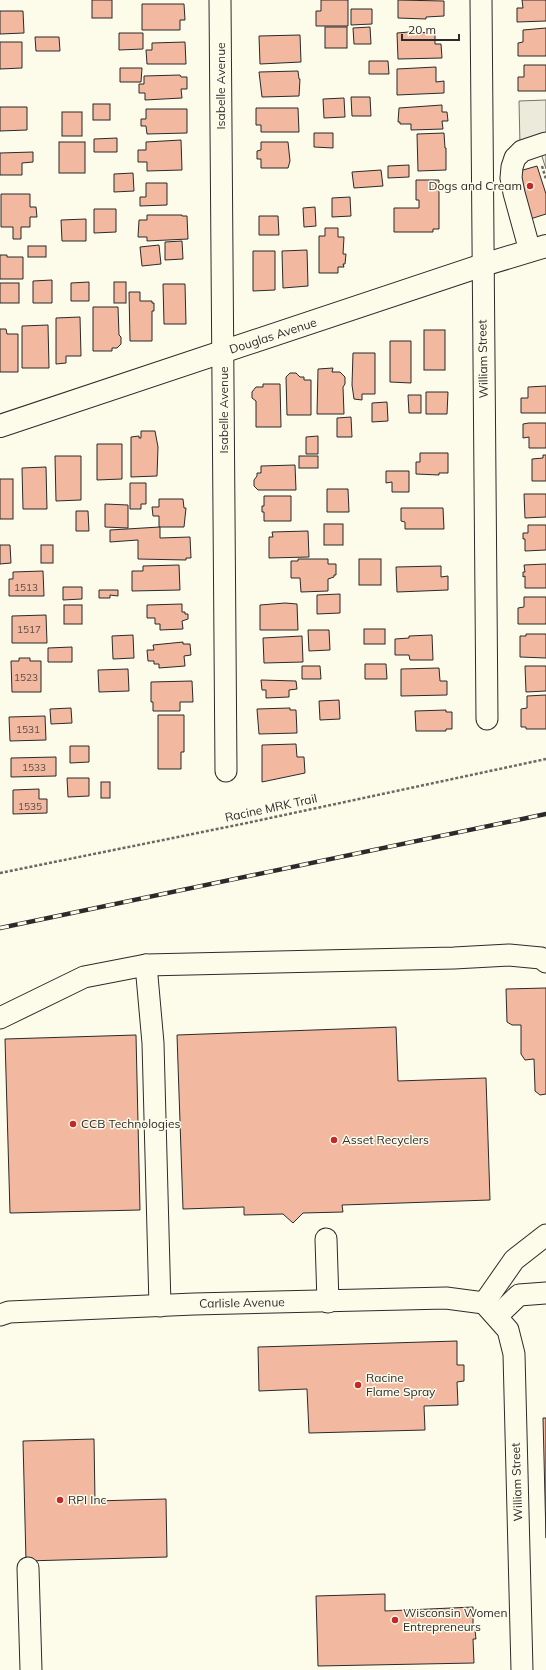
<svg xmlns="http://www.w3.org/2000/svg" width="546" height="1670" font-family="Mulish,sans-serif">
  <rect width="100%" height="100%" fill="#fdfbea"/>
  <path fill="#eceadb" stroke="#74746e" d="M546,100V169L537,141L520,146L519,101Z"/>
  <g fill="#f2b8a0" stroke="#2b2b2b">
    <rect x="92" y="0" width="20" height="18"/>
    <path d="M321,0H348V26H316V11H321Z"/>
    <path d="M398,0L444,1V16L426,17V19L398,18Z"/>
    <path d="M522,0H546V21L517,22V8H523Z"/>
    <path d="M142,4H184L185,20H180V30H142Z"/>
    <path d="M351,9H372V24L351,25Z"/>
    <path d="M0,11H23L24,33L0,34Z"/>
    <rect x="325" y="27" width="22" height="21"/>
    <path d="M370,27L371,44H354L353,28Z"/>
    <path d="M546,28V56H518V43L523,42V30Z"/>
    <path d="M409,32L435,33V44H441L442,58L398,59L397,33Z"/>
    <path d="M119,33H143V49L119,50Z"/>
    <path d="M300,35L301,62L260,64L259,36Z"/>
    <path d="M35,37H59L60,51H36Z"/>
    <path d="M0,42H22V68L0,69Z"/>
    <path d="M185,42L186,64H147L146,50H152V43Z"/>
    <path d="M369,61H388L389,74H369Z"/>
    <path d="M524,65H546V91H518V77H524Z"/>
    <path d="M436,67V82L444,81V93L397,95V69Z"/>
    <path d="M120,68H142L141,82H120Z"/>
    <path d="M298,71L299,79H300L299,96L262,97L259,72Z"/>
    <path d="M180,75L181,77H187V89H181L182,98L145,100V93H139V84H144V76Z"/>
    <path d="M351,97H370L371,116H352Z"/>
    <path d="M344,98L345,117L324,118L323,99Z"/>
    <rect x="93" y="104" width="17" height="16"/>
    <path d="M442,105V112H447L448,121H442L443,129L411,130V124H400V122H398L399,108Z"/>
    <path d="M0,107H27V130L0,131Z"/>
    <path d="M256,108H298L299,132H261V125H256Z"/>
    <path d="M146,109H187V133L147,134L146,126H141V119H146Z"/>
    <rect x="62" y="112" width="20" height="24"/>
    <path d="M314,133H333V148L314,147Z"/>
    <path d="M444,133L445,148H446V170L418,171L417,134Z"/>
    <path d="M117,138V152H94V139Z"/>
    <path d="M181,140L182,170L147,171V162H138V150H146V142Z"/>
    <rect x="59" y="142" width="26" height="31"/>
    <path d="M261,142H288L290,161L288,168H261V159H257V151L261,150Z"/>
    <path d="M33,152V162L22,163V175H0V153Z"/>
    <path d="M409,165V177L388,178V166Z"/>
    <path d="M537,166L546,194V214L527,220L516,172Z"/>
    <path d="M381,170L383,186L354,188L352,172Z"/>
    <path d="M133,173L134,191L114,192V174Z"/>
    <path d="M416,180H439V229H433V232H394V208H419V200H416Z"/>
    <path d="M146,183H167V205L140,206V197H146Z"/>
    <path d="M1,194H30V207H36L37,217H30V227H21V239H13V227H1Z"/>
    <path d="M350,197L351,216L332,217V198Z"/>
    <path d="M315,207L316,226L304,227L303,208Z"/>
    <path d="M94,209H116V232L94,233Z"/>
    <path d="M147,215H182V216H187L188,239L147,241V237H138L139,220H147Z"/>
    <path d="M259,216H278L279,235H259Z"/>
    <path d="M86,219V241H62L61,220Z"/>
    <path d="M325,228H338V237H344L343,254H346L345,264H343L344,267H338V273H319V236H325Z"/>
    <path d="M182,241L183,259L165,260V242Z"/>
    <path d="M159,245L161,264L142,266L140,247Z"/>
    <rect x="28" y="246" width="18" height="11"/>
    <path d="M307,250L308,286L283,288L282,251Z"/>
    <path d="M253,251H275V290L253,291Z"/>
    <path d="M0,255H7V257H23V279H0Z"/>
    <path d="M52,280V303H33V281Z"/>
    <path d="M89,282V301H71V283Z"/>
    <rect x="114" y="282" width="12" height="21"/>
    <rect x="0" y="283" width="19" height="20"/>
    <path d="M163,284H185L186,324H164Z"/>
    <path d="M129,292H140V301H152V303H154V311H152V341H130Z"/>
    <path d="M93,307H118L119,335L121,337V344L117,348H112V351H93Z"/>
    <path d="M80,317L81,356H66V363L56,364V318Z"/>
    <path d="M48,325L49,368H22V326Z"/>
    <path d="M0,329H6L7,334H18V372H0Z"/>
    <rect x="424" y="330" width="21" height="40"/>
    <path d="M390,341H411V383L390,382Z"/>
    <path d="M353,353H375V394H362V400L354,399L352,385Z"/>
    <path d="M333,368L332,372H340L345,377V384L343,387L344,414H317L318,369Z"/>
    <path d="M290,373H296L300,377H304V380H311V415H287L286,377Z"/>
    <path d="M263,384H280L281,427H256V401L252,398V392L256,387H263Z"/>
    <path d="M546,386V413H521V398H528V387Z"/>
    <path d="M426,392H448L447,414H426Z"/>
    <path d="M408,395H421V413H409Z"/>
    <path d="M387,402L388,421L372,422V403Z"/>
    <path d="M351,417L352,437H337V418Z"/>
    <path d="M529,423H546V448H529V437L523,438V424Z"/>
    <path d="M141,431H155L158,447L157,476L131,477V437L139,436V438H141Z"/>
    <path d="M318,436V454H306V437Z"/>
    <path d="M97,444H122V479L97,480Z"/>
    <path d="M420,453H448V473H439V475L416,474V462H420Z"/>
    <path d="M543,455H546V481H532V459L543,458Z"/>
    <path d="M55,456H81V500L56,501Z"/>
    <rect x="299" y="456" width="19" height="12"/>
    <path d="M295,465L296,490H258L254,486V480L257,476V473H261V466Z"/>
    <path d="M46,467L47,509H23L22,468Z"/>
    <path d="M386,471H409V492H392V482L386,483Z"/>
    <rect x="0" y="479" width="13" height="40"/>
    <path d="M130,483H146V504H141V509H130Z"/>
    <path d="M327,489H348L349,512H327Z"/>
    <path d="M524,494H546V517L525,518Z"/>
    <path d="M264,496H291V521H264V512H262V506H264Z"/>
    <path d="M159,499H183L184,508H186L184,527H159V516H153L152,507H159Z"/>
    <path d="M105,504L128,505V528L105,527Z"/>
    <path d="M401,508H443L444,529H405V522L401,521Z"/>
    <path d="M76,511H88L89,531H76Z"/>
    <rect x="324" y="524" width="19" height="21"/>
    <path d="M528,525H546V550L525,551V539H523V533H528Z"/>
    <path d="M160,527V538L190,537L191,558H186V560L138,559V540L110,542V530Z"/>
    <path d="M308,531L309,557L269,558V537H273L272,532Z"/>
    <path d="M0,545H10L11,563L0,564Z"/>
    <rect x="41" y="545" width="12" height="18"/>
    <path d="M298,559H328V564H336V575H334V577L328,579V591L301,592L300,578H291V561H298Z"/>
    <rect x="359" y="559" width="22" height="26"/>
    <path d="M546,564V588H525V576L523,577V572H525L524,565Z"/>
    <path d="M179,565L180,590L132,591V571H143V566Z"/>
    <path d="M441,566V577L448,576V590L397,592L396,567Z"/>
    <path d="M43,571L44,596H9V579H13V572Z"/>
    <path d="M63,587H82V599L63,600Z"/>
    <path d="M99,590H118V596L110,595V598H99Z"/>
    <path d="M340,594V613L317,614V595Z"/>
    <path d="M524,597H546V624H518V608L524,607Z"/>
    <path d="M285,603L297,604L298,630H260V605Z"/>
    <path d="M182,604V612H185V614H188V619L182,621L183,629L160,630V624H155V618H147V605Z"/>
    <rect x="64" y="605" width="18" height="19"/>
    <path d="M46,615L47,643H12V616Z"/>
    <rect x="364" y="629" width="21" height="15"/>
    <path d="M308,630H329L330,650L309,651Z"/>
    <path d="M526,634H546V658L520,657V636H526Z"/>
    <path d="M133,635L134,658L113,659L112,636Z"/>
    <path d="M432,635L433,660H410L409,655H395V639L409,638V636Z"/>
    <path d="M302,636L303,662L264,663L263,638Z"/>
    <path d="M183,642V644H190L191,655L184,656L185,666L159,668V664H154V661H148L147,650H154L153,645Z"/>
    <path d="M72,647V662H48V648Z"/>
    <path d="M19,658H30V661H41V692H12L11,661H19Z"/>
    <path d="M365,664H386L387,679H365Z"/>
    <path d="M302,666H320L321,679H302Z"/>
    <path d="M525,666H546V691L526,692Z"/>
    <path d="M439,668L440,681H447V695L401,696V669Z"/>
    <path d="M128,669L129,691L99,692L98,670Z"/>
    <path d="M261,680L296,681L297,689L289,690V697L266,698V690H262Z"/>
    <path d="M192,681L193,702H180V711H153V702H151V682Z"/>
    <path d="M546,695V729H526V727H521V709L527,708V696Z"/>
    <path d="M339,700L340,719L320,720L319,701Z"/>
    <path d="M71,708L72,723L51,724L50,709Z"/>
    <path d="M290,708V710H296L297,733L259,734L257,709Z"/>
    <path d="M446,710V712H452V729H446V731H416L415,711Z"/>
    <path d="M158,715H184V752H181V769H158Z"/>
    <path d="M45,716L46,740L10,741L9,717Z"/>
    <path d="M296,744L297,757H304L305,773L262,782V745Z"/>
    <path d="M70,746H89V762L70,763Z"/>
    <path d="M56,757V776L11,777V758Z"/>
    <path d="M67,778H89V796L68,797Z"/>
    <rect x="101" y="782" width="9" height="16"/>
    <path d="M39,789V799H47V813L13,814V790Z"/>
    <path d="M546,988V1094L540,1095L535,1091V1088L534,1059L525,1060L521,1054V1025H512L507,1022L506,989Z"/>
    <path d="M396,1027L398,1081L486,1078L490,1200L342,1205L343,1212L303,1213L293,1223L283,1214L244,1215V1207L183,1209L177,1035Z"/>
    <path d="M136,1035L140,1210L10,1213L5,1039Z"/>
    <path d="M457,1341V1365H464V1381L457,1382L458,1405L424,1406L425,1430L309,1433L307,1389L259,1391L258,1347Z"/>
    <path d="M543,1418H546V1538Z"/>
    <path d="M94,1439L95,1501L166,1499L167,1557L26,1561L23,1441Z"/>
    <path d="M385,1594V1611L473,1607V1630H475L476,1639H473L474,1663L318,1666L316,1596Z"/>
  </g>
  <g fill="none" stroke-linecap="round" stroke-linejoin="round">
    <defs>
      <g id="minor">
        <path d="M220,0L226,771"/>
        <path d="M481,0L487,719"/>
        <path d="M530,251L514,193L511,178L512,167L515,158L522,151L546,143"/>
        <path d="M146,965L153,1043L160,1306"/>
        <path d="M0,1018L84,977L146,965L454,958L509,955L541,958L546,962"/>
        <path d="M326,1239L328,1302"/>
        <path d="M484,1303L508,1330L514,1354L522,1670"/>
        <path d="M484,1303L514,1260L546,1235"/>
        <path d="M0,1315L9,1312L194,1304L446,1298L484,1303"/>
        <path d="M497,1316L519,1295L546,1293"/>
        <path d="M28,1568L31,1670"/>
      </g>
      <path id="major" d="M0,426L483,265L546,246"/>
    </defs>
    <use href="#minor" stroke="#2b2b2b" stroke-width="23"/>
    <use href="#major" stroke="#2b2b2b" stroke-width="24"/>
    <g stroke="#6a6964" stroke-width="2.5" stroke-dasharray="3 2" stroke-linecap="butt">
      <path d="M542,166L546,179"/>
      <path d="M0,873L242,824L546,759"/>
    </g>
    <use href="#minor" stroke="#fdfbea" stroke-width="21"/>
    <use href="#major" stroke="#fdfbea" stroke-width="22"/>
    <defs>
      <path id="rail" d="M0,928L546,814"/>
    </defs>
    <use href="#rail" stroke="#2b2b2b" stroke-width="4.5"/>
    <use href="#rail" stroke="#fdfbea" stroke-width="3" stroke-dasharray="9" stroke-linecap="butt"/>
  </g>
  <g fill="#c62828" stroke="#fdfbea" stroke-width="1.5">
    <circle cx="530" cy="186" r="4"/>
    <circle cx="73" cy="1124" r="4"/>
    <circle cx="334" cy="1140" r="4"/>
    <circle cx="358" cy="1385" r="4"/>
    <circle cx="60" cy="1500" r="4"/>
    <circle cx="395" cy="1620" r="4"/>
  </g>
  <g text-anchor="middle" stroke-width="3" stroke-linejoin="round" paint-order="stroke">
    <g font-size="10" fill="#5d4e48">
      <text x="26" y="591">1513</text>
      <text x="29" y="633">1517</text>
      <text x="26" y="681">1523</text>
      <text x="28" y="733">1531</text>
      <text x="34" y="771">1533</text>
      <text x="30" y="810">1535</text>
    </g>
    <g font-size="12" fill="#2b2b2b" stroke="#fdfbea">
      <text transform="translate(221 86) rotate(-90)" y="4">Isabelle Avenue</text>
      <text transform="translate(273 336) rotate(-18)" y="4">Douglas Avenue</text>
      <text transform="translate(483 359) rotate(-91)" y="4">William Street</text>
      <text transform="translate(224 410) rotate(-90)" y="4">Isabelle Avenue</text>
      <text transform="translate(271 808) rotate(-12)" y="4">Racine MRK Trail</text>
      <text transform="translate(242 1303) rotate(-1)" y="4">Carlisle Avenue</text>
      <text transform="translate(517 1482) rotate(-92)" y="4">William Street</text>
    </g>
    <g font-size="12" fill="#2b2b2b" stroke="#fdfbea" text-anchor="start">
      <text x="522" y="190" text-anchor="end">Dogs and Cream</text>
      <text x="81" y="1128">CCB Technologies</text>
      <text x="342" y="1144">Asset Recyclers</text>
      <text x="366" y="1382">Racine<tspan x="366" dy="14">Flame Spray</tspan></text>
      <text x="68" y="1504">RPI Inc</text>
      <text x="403" y="1617">Wisconsin Women<tspan x="403" dy="14">Entrepreneurs</tspan></text>
    </g>
  </g>
  <path d="M402 34v6h57v-6" fill="none" stroke="#2b2b2b" stroke-width="2"/>
  <text x="408" y="34" font-size="12" fill="#2b2b2b" stroke="#fdfbea" stroke-width="3" paint-order="stroke">20 m</text>
</svg>
